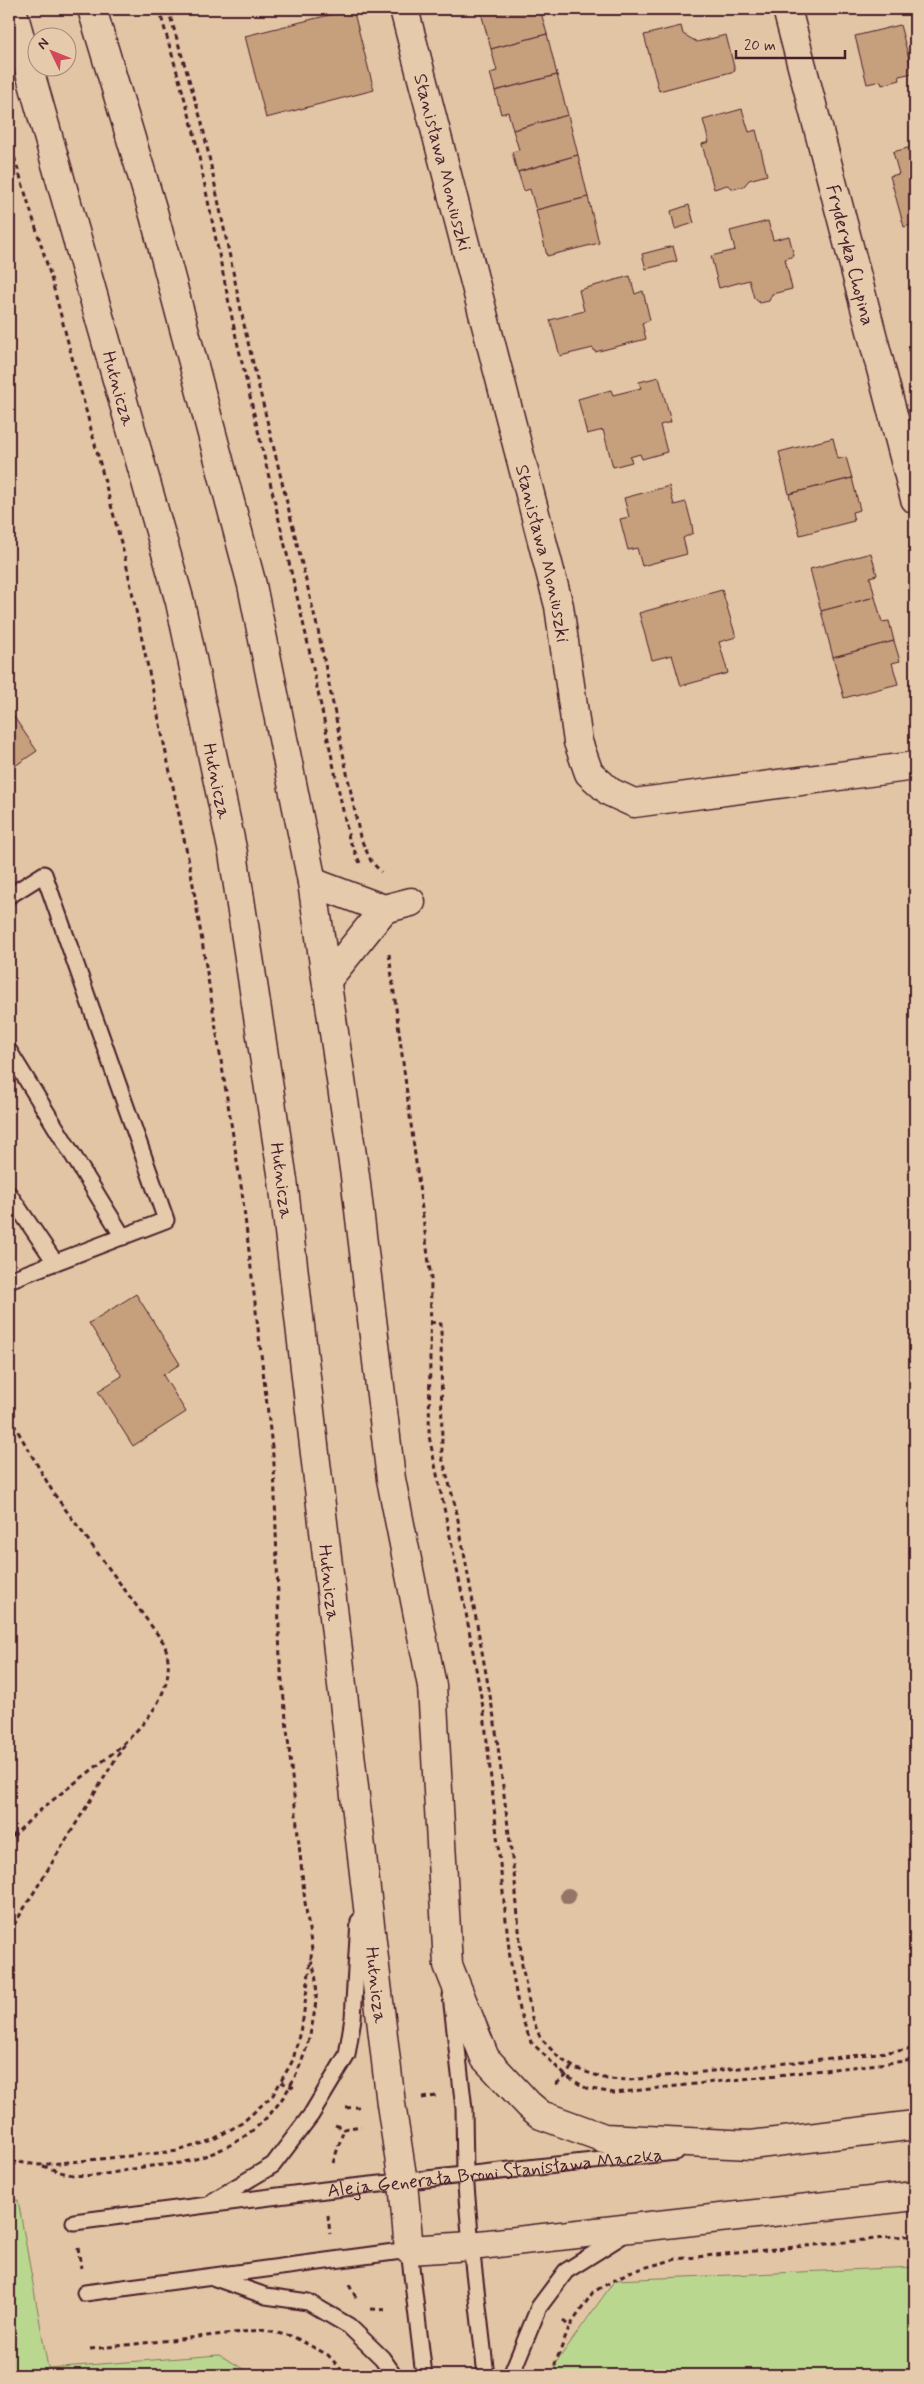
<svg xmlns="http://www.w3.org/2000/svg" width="924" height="2384" font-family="Mynerve,sans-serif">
  <rect width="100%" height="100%" fill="#e2c5a5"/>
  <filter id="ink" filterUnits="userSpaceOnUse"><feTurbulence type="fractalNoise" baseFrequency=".02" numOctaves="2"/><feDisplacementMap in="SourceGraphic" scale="10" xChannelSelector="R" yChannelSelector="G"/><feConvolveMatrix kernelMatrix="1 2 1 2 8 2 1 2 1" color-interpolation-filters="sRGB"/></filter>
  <g filter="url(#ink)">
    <g fill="#b9d78f" stroke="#827b5d">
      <path d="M18,2200L48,2368L219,2355L255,2375H9V2201Z"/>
      <path d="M915,2267V2375H555V2364L615,2280Z"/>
    </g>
    <g fill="#c69f7d" stroke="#4a1f2b">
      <path d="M353,9L374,90L266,118L245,36Z"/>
      <path d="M480,9H540L547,34L491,49Z"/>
      <path d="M900,25L913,73L899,76L900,80L882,85L881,81L867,84L855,36Z"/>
      <path d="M681,26L683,34L697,42L726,35L735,71L659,91L644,35Z"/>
      <path d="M547,34L557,75L495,91L490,73L497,71L491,49Z"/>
      <path d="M557,75L568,115L513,130L508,112L501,114L495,91Z"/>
      <path d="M742,109L749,132L756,130L767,175L749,180L744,186L734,189L727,185L714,189L702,144L709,142L703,120Z"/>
      <path d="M568,115L578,155L517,172L512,152L519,150L513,130Z"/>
      <path d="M915,146V224L904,227L890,176L899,174L893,152Z"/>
      <path d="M578,155L588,197L536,210L530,189L524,191L518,172Z"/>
      <path d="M588,197L599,243L547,256L536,210Z"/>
      <path d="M689,205L694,223L675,229L671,211Z"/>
      <path d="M768,221L773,240L789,236L794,256L785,259L792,289L772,294L769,301L760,303L754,298L749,280L719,288L711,256L735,250L730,231Z"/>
      <path d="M673,246L677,261L646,269L642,254Z"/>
      <path d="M630,276L635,294L643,291L650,320L642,323L646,339L595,352L593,348L560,356L550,320L584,311L579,290Z"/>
      <path d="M659,377L671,422L660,425L667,452L642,459L640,454L630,457L632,462L613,467L603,430L587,434L578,399L611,390L613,395L641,388L639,382Z"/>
      <path d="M833,438L838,459L846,457L852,478L789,494L779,452Z"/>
      <path d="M852,478L860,510L852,512L854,521L800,535L789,494Z"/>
      <path d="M669,486L674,505L686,502L692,525L693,533L683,538L687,554L642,566L637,548L628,550L620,519L629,517L624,498Z"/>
      <path d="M871,553L877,575L870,577L875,597L821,611L810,569Z"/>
      <path d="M722,590L736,637L719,642L728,673L681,686L672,655L652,660L639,613Z"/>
      <path d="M875,597L882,622L889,621L894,641L833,657L821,611Z"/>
      <path d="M894,641L900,661L892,663L898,684L844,698L833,657Z"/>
      <path d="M10,711L37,751L9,770V712Z"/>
      <path d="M136,1294L180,1364L163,1375L186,1412L133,1446L98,1391L122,1376L89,1323Z"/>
    </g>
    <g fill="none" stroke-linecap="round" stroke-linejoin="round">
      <defs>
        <g id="service">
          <path d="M9,896L44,874L166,1220L9,1280"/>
          <path d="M9,1051L123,1237"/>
          <path d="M9,1194L55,1262"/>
          <path d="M451,1996L464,2109L465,2174L471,2246L486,2375"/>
          <path d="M213,2201L273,2165L311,2115L347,2055L353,2018L359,1921"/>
          <path id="s1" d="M74,2222L325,2190L676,2152"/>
          <path d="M215,2278L266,2296L308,2302L349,2326L382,2358L394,2375"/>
          <path d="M85,2293L409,2250L424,2375"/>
          <path d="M511,2375L539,2307L566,2271L625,2234"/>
        </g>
        <g id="minor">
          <path id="s2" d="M404,9L559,606L578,742L589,773L610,792L634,803L915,766"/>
          <path id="s3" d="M787,9L915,499"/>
          <path d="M312,882L384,909L411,902"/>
          <path d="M327,980L384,909"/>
        </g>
        <g id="secondary">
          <path id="s4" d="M12,9L180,602L233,853L283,1180L391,2104L403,2182L409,2250L471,2246L915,2196"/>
          <path d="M92,9L154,215L252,585L312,882L355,1176L391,1479L432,1686L448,1965L485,2058L529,2105L541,2115L604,2138L751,2145L915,2125"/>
        </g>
      </defs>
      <use href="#service" stroke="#4a1f2b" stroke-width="19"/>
      <use href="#minor" stroke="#4a1f2b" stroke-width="31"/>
      <use href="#secondary" stroke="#4a1f2b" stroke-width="31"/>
      <g stroke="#4a1f2b" stroke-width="3" stroke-dasharray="5 4" stroke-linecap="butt">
        <path d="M159,9L193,128L236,337L306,635L349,839L360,863"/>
        <path d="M168,9L202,123L246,334L318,630L360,837L371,861L381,872"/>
        <path d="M9,140L50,274L125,558L191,872L242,1192L274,1464L280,1661L305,1902L312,1950L303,2019L293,2060L273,2095L242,2123L212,2140L178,2151L40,2165L9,2161"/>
        <path d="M389,954L431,1279L429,1436L466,1613L484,1713L510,1958L519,2010L531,2042L566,2076L586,2088L614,2093L915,2060"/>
        <path d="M430,1322L441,1324L442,1457L456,1509L495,1723L515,1882L522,1965L532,2018L540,2037L559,2058L577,2069L607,2079L629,2080L915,2049"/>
        <path d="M9,1416L54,1494L164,1643C190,1712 91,1767 48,1804C34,1815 22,1828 9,1840"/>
        <path d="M9,1933L126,1742"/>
        <path d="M281,2082L297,2089"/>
        <path d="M556,2084L566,2076L572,2066"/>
        <path d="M422,2098L436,2096"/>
        <path d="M346,2108L359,2107"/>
        <path d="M335,2125L344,2129L361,2126"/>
        <path d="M333,2163L344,2129"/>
        <path d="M43,2166C51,2169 60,2172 68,2174C89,2179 122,2171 143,2167C158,2165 174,2165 188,2161C255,2144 293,2101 310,2035C315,2011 321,1984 311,1961"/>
        <path d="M328,2215L330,2234"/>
        <path d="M78,2247L81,2268"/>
        <path d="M349,2285L357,2299"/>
        <path d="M371,2309L389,2310"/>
        <path d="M563,2321L570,2326L593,2292L629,2272L676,2259L915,2235"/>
        <path d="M90,2349L261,2330L292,2336L328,2355L346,2375"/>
        <path d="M557,2375L555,2364L570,2326"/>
      </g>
      <use href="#service" stroke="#e5caac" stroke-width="15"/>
      <use href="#minor" stroke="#e5caac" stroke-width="28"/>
      <use href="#secondary" stroke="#e5caac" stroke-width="28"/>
    </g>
    <circle fill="#947467" cx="568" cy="1896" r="8"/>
  </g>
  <g text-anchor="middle" stroke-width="4" stroke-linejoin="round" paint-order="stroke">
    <g font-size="19" fill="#4a1f2b" stroke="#e5caac">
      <text dy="7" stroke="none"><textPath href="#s2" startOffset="158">Stanisława Moniuszki</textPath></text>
      <text dy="7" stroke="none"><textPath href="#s3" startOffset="254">Fryderyka Chopina</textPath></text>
      <text dy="7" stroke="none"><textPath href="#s4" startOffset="394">Hutnicza</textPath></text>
      <text dy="7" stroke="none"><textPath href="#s2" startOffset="562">Stanisława Moniuszki</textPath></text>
      <text dy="7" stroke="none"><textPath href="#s4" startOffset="799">Hutnicza</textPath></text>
      <text dy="7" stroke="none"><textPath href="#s4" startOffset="1204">Hutnicza</textPath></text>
      <text dy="7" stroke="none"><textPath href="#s4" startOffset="1609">Hutnicza</textPath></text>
      <text dy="7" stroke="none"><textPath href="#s4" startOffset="2014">Hutnicza</textPath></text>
      <text dy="7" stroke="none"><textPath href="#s1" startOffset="424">Aleja Generała Broni Stanisława Maczka</textPath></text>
    </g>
  </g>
  <rect width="924" height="2384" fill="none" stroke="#e5caac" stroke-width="30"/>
  <rect x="15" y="15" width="894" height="2354" fill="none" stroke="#4a1f2b" stroke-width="2" filter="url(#ink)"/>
  <g transform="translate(52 52) rotate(313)"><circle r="24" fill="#e5caac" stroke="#a78678"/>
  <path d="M0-4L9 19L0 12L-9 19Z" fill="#d1495b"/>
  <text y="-8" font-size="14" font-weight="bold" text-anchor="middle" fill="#4a1f2b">N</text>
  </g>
  <path d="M736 50v8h109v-8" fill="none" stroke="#4a1f2b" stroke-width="2.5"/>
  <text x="744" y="50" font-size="15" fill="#4a1f2b" stroke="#e5caac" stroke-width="4" paint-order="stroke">20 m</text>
</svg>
